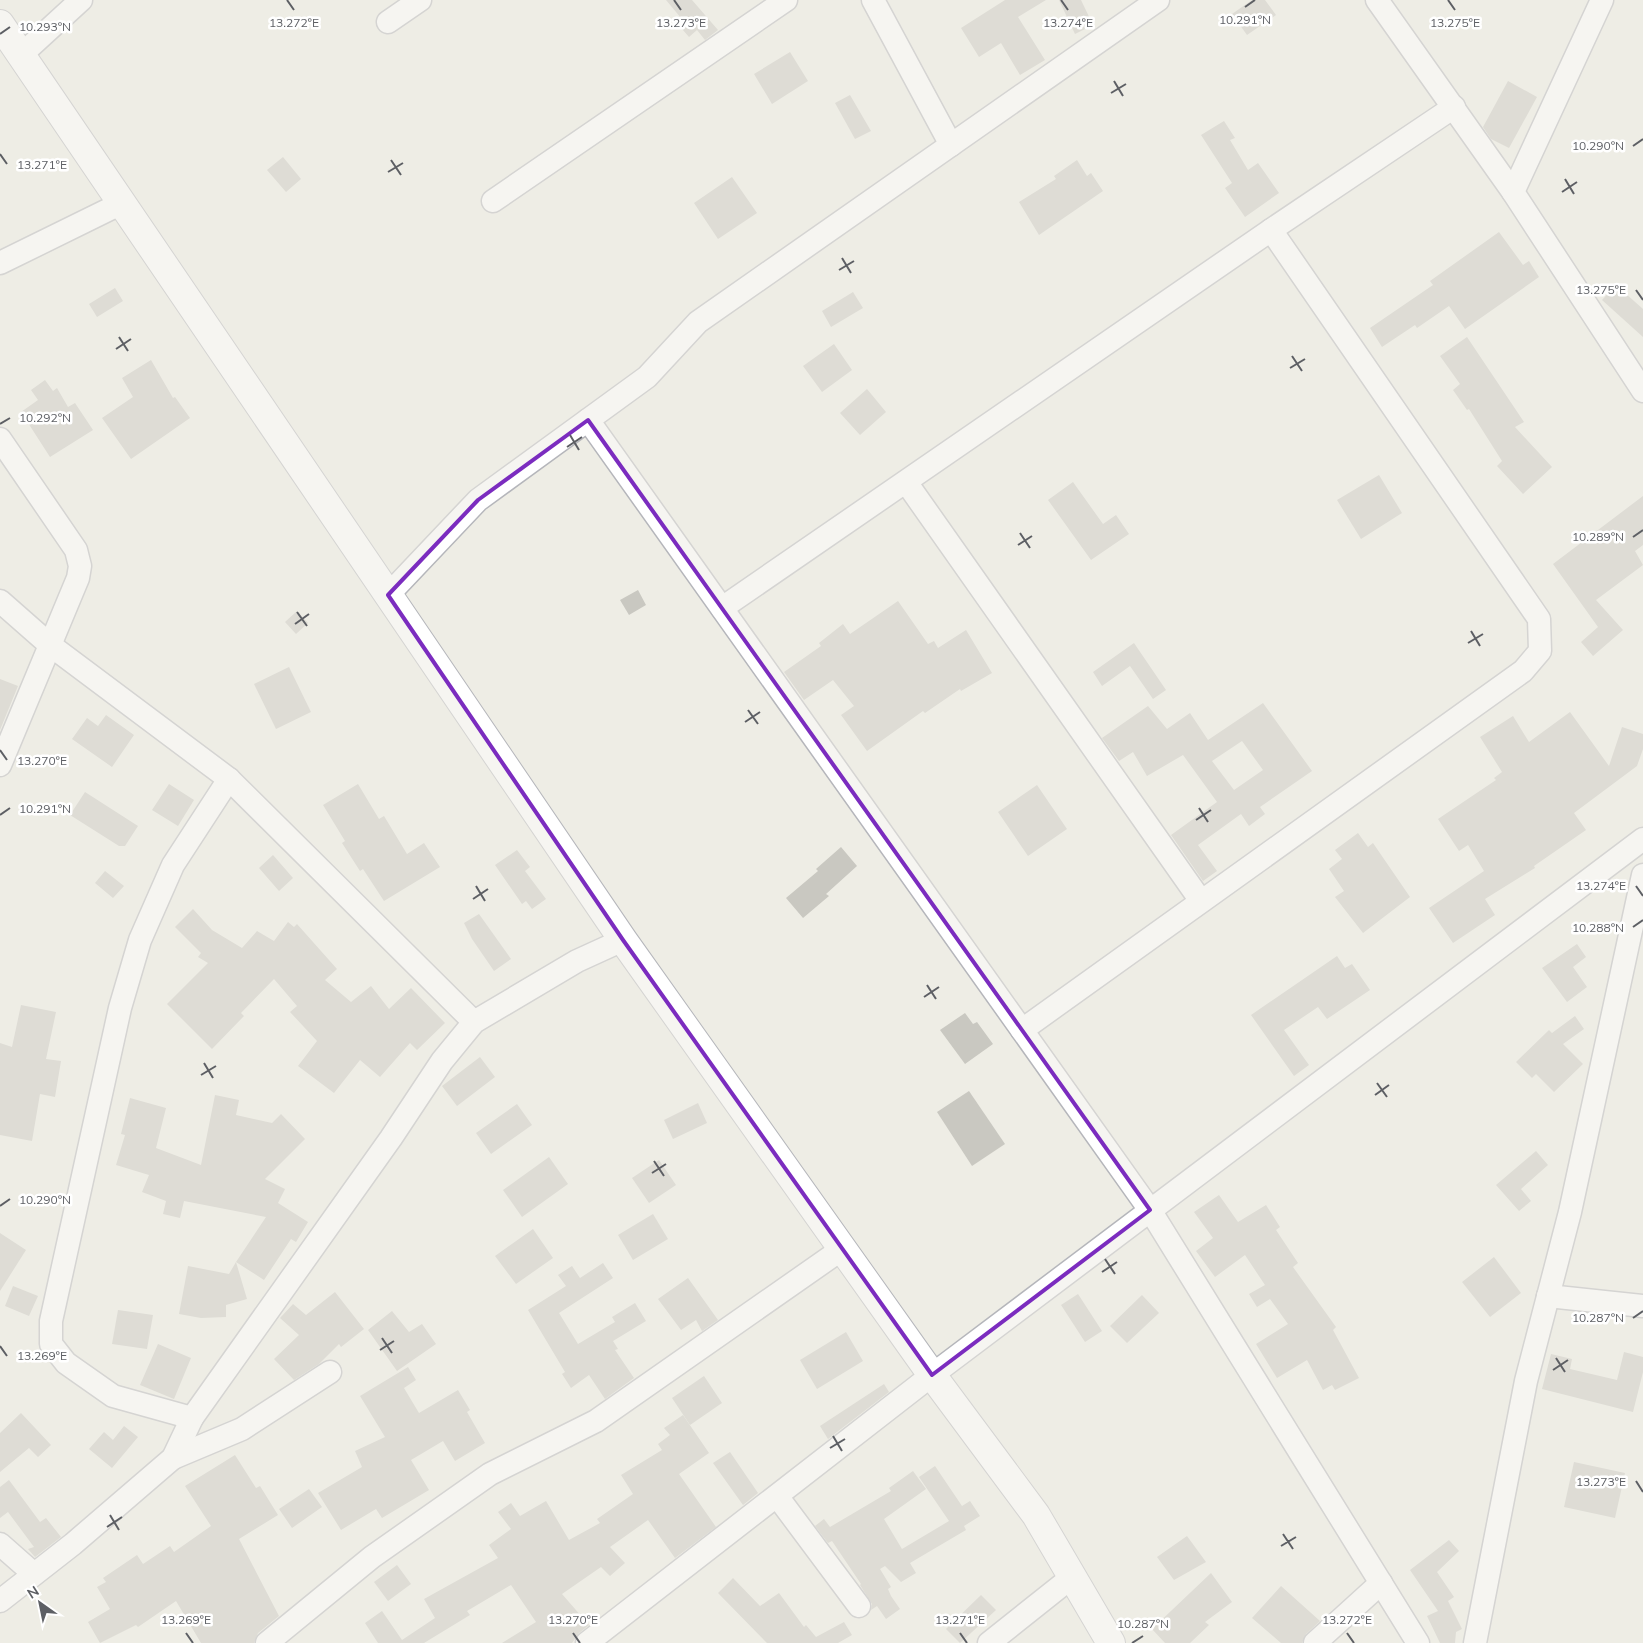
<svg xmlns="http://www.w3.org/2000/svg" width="1643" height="1643" font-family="Mulish,sans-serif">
  <rect width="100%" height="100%" fill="#eeede5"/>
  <g fill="#c9c8c1" fill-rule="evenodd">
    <path d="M666,0H692L718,30L705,40L697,30L689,37L676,22L681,18Z"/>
    <path d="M1005,0H1046L1018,17L1045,60L1020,75L1001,43L979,57L961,28Z"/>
    <path d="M1059,0H1081L1093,25L1075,34Z"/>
    <path d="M1252,0H1265L1276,15L1247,35L1232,14Z"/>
    <path d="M790,52L808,81L772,104L754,74Z"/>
    <path d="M1508,81L1537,97L1509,148L1491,139L1483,127Z"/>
    <path d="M850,95L871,131L855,139L835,103Z"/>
    <path d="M1224,121L1235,138L1230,140L1248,170L1258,163L1279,193L1245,217L1225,188L1232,183L1201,135Z"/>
    <path d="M283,157L301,179L286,192L267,170Z"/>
    <path d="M1077,160L1087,176L1091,173L1103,191L1039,235L1019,202L1056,179L1054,176Z"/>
    <path d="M732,177L757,213L718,239L694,203Z"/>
    <path d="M1499,232L1523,265L1529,261L1539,277L1465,329L1449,306L1417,328L1415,325L1382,347L1370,328L1433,285L1430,281Z"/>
    <path d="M1616,285L1643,309V337L1602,300Z"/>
    <path d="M115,288L123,301L97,317L89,304Z"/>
    <path d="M853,292L863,308L831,327L822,311Z"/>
    <path d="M1467,337L1524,422L1515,427L1552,467L1523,494L1497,466L1502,461L1469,409L1467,410L1453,390L1460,384L1440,356Z"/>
    <path d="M834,344L852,370L822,392L803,366Z"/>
    <path d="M151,360L173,398L175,397L190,418L131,459L102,418L133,397L122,378Z"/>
    <path d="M45,380L53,391L57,388L68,407L75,403L93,430L50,457L21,412L38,400L31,390Z"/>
    <path d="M867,389L886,412L860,435L840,413Z"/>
    <path d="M1379,475L1402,513L1361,539L1337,500Z"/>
    <path d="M1073,482L1103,524L1116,515L1129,534L1091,560L1048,500Z"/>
    <path d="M1643,496V545L1635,551L1643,565L1596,600L1623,630L1593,656L1581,642L1598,627L1553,564Z"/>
    <path d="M638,590L646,605L629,615L620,600Z"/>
    <path d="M898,601L928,644L934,641L938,648L966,630L992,673L961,691L960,689L925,713L923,711L867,751L841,715L854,706L833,680L804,700L784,672L821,646L819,643L843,624L850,634Z"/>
    <path d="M297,611L308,623L296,634L285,622Z"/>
    <path d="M1134,643L1166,690L1153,699L1130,666L1102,686L1093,672Z"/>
    <path d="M289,667L311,712L276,729L254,684Z"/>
    <path d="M0,679L18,686L0,730Z"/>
    <path d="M1263,703L1312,771L1260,807L1265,814L1249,826L1241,814L1198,845L1217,871L1203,881L1171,835L1217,802L1183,755L1147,776L1133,752L1119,761L1102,738L1148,706L1167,729L1190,713L1208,740ZM1242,741L1263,770L1234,790L1212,761Z"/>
    <path d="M1570,712L1609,766L1622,727L1643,734V749L1637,766L1574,813L1586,830L1534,866L1535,868L1485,899L1495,915L1453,943L1429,908L1484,871L1468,845L1459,851L1438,819L1496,780L1494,778L1502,772L1480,737L1513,716L1529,742Z"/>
    <path d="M106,715L134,735L112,767L72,739L87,718L98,726Z"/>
    <path d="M169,784L194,800L178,826L152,810Z"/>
    <path d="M358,784L379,819L384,816L407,854L424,843L440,867L384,901L363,869L360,871L342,843L345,841L323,805Z"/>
    <path d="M1037,785L1067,829L1028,856L998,812Z"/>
    <path d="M85,792L138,826L125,846H119L70,815Z"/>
    <path d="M1358,833L1368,847L1373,843L1410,897L1363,933L1335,897L1344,891L1329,869L1342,859L1335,850Z"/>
    <path d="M841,847L857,866L826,894L829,896L803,918L786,898L818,871L816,869Z"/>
    <path d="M517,850L530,867L525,871L546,899L532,909L526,901L522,904L495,865Z"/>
    <path d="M273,855L293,878L279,891L259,868Z"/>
    <path d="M105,871L124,886L113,898L95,883Z"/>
    <path d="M193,909L212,930L242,948L257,931L274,941L288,922L294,927L297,924L337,969L325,980L351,1002L371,986L389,1009L411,988L445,1023L417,1050L410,1043L380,1077L360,1060L334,1093L298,1066L317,1041L290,1012L297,1006L274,979L241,1013L244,1016L212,1049L167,1004L208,963L198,957L201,953L175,927Z"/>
    <path d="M479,914L511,959L494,971L472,939L464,923Z"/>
    <path d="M1577,944L1586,957L1573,967L1587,987L1567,1002L1542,968Z"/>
    <path d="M1337,956L1345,968L1352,964L1370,990L1327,1019L1318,1007L1284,1030L1309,1065L1294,1076L1251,1015Z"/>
    <path d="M21,1005L56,1012L46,1059L61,1061L55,1097L40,1094L32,1141L0,1135V1043L12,1047Z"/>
    <path d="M965,1013L973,1024L977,1022L993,1044L965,1064L940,1030Z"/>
    <path d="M1575,1016L1584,1029L1563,1044L1583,1064L1554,1092L1536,1074L1532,1078L1516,1062L1549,1030L1552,1033Z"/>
    <path d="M480,1057L495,1077L457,1106L442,1086Z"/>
    <path d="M969,1091L1005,1144L972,1166L937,1112Z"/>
    <path d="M215,1095L239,1100L236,1115L272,1123L281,1114L305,1139L265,1179L285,1189L278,1203L308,1222L296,1242L291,1239L264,1280L236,1262L266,1217L184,1201L180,1218L163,1214L166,1201L142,1192L149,1175L116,1165L125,1135L121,1134L130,1098L166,1108L156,1148L201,1165Z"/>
    <path d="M698,1103L707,1123L673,1139L664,1120Z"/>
    <path d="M517,1104L532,1125L491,1154L476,1133Z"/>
    <path d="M1536,1151L1548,1165L1521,1189L1531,1201L1519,1211L1496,1185Z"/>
    <path d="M549,1157L568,1184L522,1217L503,1190Z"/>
    <path d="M659,1160L676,1185L649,1203L632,1178Z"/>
    <path d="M1219,1195L1238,1222L1266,1205L1280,1227L1276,1230L1298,1263L1293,1267L1336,1327L1333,1330L1359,1378L1335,1390L1332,1385L1323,1390L1307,1360L1277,1378L1256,1344L1288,1324L1270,1299L1257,1307L1249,1294L1265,1285L1245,1255L1215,1277L1196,1251L1213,1238L1194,1212Z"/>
    <path d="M653,1214L668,1239L633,1260L618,1235Z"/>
    <path d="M533,1229L553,1258L516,1284L495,1256Z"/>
    <path d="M0,1233L26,1250L0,1291Z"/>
    <path d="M1494,1257L1521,1293L1490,1317L1462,1282Z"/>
    <path d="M236,1262L247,1299L226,1305V1317L201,1318L179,1314L188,1266L229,1274Z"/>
    <path d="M603,1263L613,1278L559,1313L578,1344L615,1322L612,1317L635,1303L646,1321L613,1341L618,1349L615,1350L634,1378L605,1399L589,1375L571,1388L562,1374L565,1372L528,1310L566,1286L558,1275L572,1266L580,1278Z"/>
    <path d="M688,1278L718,1320L702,1331L696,1320L681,1330L658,1299Z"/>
    <path d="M13,1286L38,1296L29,1316L5,1306Z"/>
    <path d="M335,1292L364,1329L341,1347L339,1344L319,1364L294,1380L274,1359L299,1335L280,1318L293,1304L306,1315Z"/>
    <path d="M1078,1294L1102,1331L1085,1342L1061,1305Z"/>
    <path d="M1142,1295L1159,1313L1127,1343L1110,1326Z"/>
    <path d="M118,1310L153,1315L147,1349L112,1344Z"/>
    <path d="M392,1311L409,1332L422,1324L436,1344L397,1371L368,1330Z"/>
    <path d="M846,1332L863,1361L817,1389L800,1360Z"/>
    <path d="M158,1344L191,1358L174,1399L140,1385Z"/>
    <path d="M1624,1352L1643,1357V1372L1633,1412L1542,1389L1551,1354L1572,1359L1570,1369L1617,1380Z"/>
    <path d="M408,1367L416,1380L404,1388L419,1413L458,1390L470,1410L467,1412L485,1443L455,1461L443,1441L411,1460L429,1490L382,1518L376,1509L341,1530L318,1493L362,1467L355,1451L385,1437L360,1396Z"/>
    <path d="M704,1376L722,1403L690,1425L672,1398Z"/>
    <path d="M884,1384L889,1392L828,1439L820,1426Z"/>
    <path d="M21,1413L51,1445L38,1457L29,1448L0,1472V1433Z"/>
    <path d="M683,1415L709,1453L679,1474L716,1527L675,1558L648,1520L610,1547L625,1563L610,1576L601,1567L562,1594L589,1625L579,1633L572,1643H502L536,1622L511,1585L467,1611L470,1615L424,1643H378L365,1623L382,1611L402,1640L435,1618L424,1599L498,1558L489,1545L511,1529L498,1512L511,1503L520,1516L546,1501L569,1540L600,1523L597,1519L633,1494L621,1475L662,1450L658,1444L670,1435L664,1428Z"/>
    <path d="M124,1426L138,1437L112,1468L89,1449L104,1432L113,1440Z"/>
    <path d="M730,1452L758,1493L743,1505L713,1463Z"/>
    <path d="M235,1455L256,1488L260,1486L278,1515L239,1539L279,1616L258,1633L254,1643H201L176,1601L138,1627L136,1625L100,1643L88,1622L110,1609L97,1587L106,1582L103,1578L137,1555L143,1564L170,1546L174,1552L211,1526L185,1486Z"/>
    <path d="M1574,1462L1625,1473L1615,1518L1564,1507Z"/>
    <path d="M935,1466L962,1506L970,1501L980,1516L964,1526L966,1530L910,1563L916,1573L901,1582L885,1566L880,1569L891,1587L888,1589L891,1596L900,1609L886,1619L877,1606L871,1610L872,1604L860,1585L861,1584L832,1541L828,1543L815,1526L824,1519L830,1527L891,1491L889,1488L913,1471L926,1489L884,1519L902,1549L949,1521L919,1477Z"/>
    <path d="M9,1480L40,1522L46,1518L61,1537L35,1557L28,1549L34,1547L8,1512L0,1518V1487Z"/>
    <path d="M309,1489L322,1507L292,1528L279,1509Z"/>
    <path d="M1187,1536L1206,1562L1174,1580L1157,1557Z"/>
    <path d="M1449,1540L1459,1551L1437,1572L1454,1597L1448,1601L1462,1629L1456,1632L1455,1643H1440L1427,1616L1438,1611L1410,1570Z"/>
    <path d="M397,1565L411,1584L388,1601L374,1582Z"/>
    <path d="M1211,1573L1232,1602L1205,1622L1209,1625L1190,1643H1165L1152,1629Z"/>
    <path d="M733,1578L760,1606L779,1593L804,1627L806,1625L816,1637L844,1622L852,1635L838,1643H767L718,1593Z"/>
    <path d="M1281,1586L1320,1621L1306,1634L1302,1643H1281L1252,1618Z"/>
    <path d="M981,1595L996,1610L960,1643L946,1629Z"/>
  </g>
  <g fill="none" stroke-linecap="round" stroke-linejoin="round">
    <defs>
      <g id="minor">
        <path d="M873,0L951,145"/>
        <path d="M1377,0L1513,192"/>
        <path d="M1602,0L1513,192L1643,391"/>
        <path d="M388,22L420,0"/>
        <path d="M21,55L81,0"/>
        <path d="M493,201L786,0"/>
        <path d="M0,263L122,203"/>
        <path d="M588,420L1150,1210L1418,1643"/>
        <path d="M0,439L76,550L80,566L78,578L0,765"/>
        <path d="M906,482L1201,901"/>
        <path d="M388,595L478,500L647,377L698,322L1158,0"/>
        <path d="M0,601L50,645L229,779L474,1022"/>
        <path d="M722,608L1271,230L1454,107"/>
        <path d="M1022,1030L1523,671L1540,651L1539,619L1271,230"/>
        <path d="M1548,1296L1643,1306"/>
        <path d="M192,1418L113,1396L66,1363L51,1344V1321L120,1008L140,940L173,865L229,779"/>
        <path d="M173,1458L242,1429L330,1372"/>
        <path d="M777,1496L859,1606"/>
        <path d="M0,1544L34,1574"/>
        <path d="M0,1601L73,1544L173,1458L192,1418L391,1138L442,1061L474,1022L577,961L623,940"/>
        <path d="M267,1643L372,1557L490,1474L596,1421L842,1249"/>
        <path d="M587,1643L932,1375L1643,839"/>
        <path d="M989,1643L1072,1577"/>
        <path d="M1315,1643L1381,1583"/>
        <path d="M1475,1643L1526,1381L1570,1212L1643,875"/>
      </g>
      <path id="tertiary" d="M0,24L623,940L932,1375L1036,1515L1111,1643"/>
    </defs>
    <use href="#minor" stroke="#b5b6bb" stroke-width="25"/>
    <use href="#tertiary" stroke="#b5b6bb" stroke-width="30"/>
    <use href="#minor" stroke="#fff" stroke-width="22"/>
    <use href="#tertiary" stroke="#fff" stroke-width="28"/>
  </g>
  <path d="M0 0H1643V1643H0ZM588,420L1150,1210L932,1375L623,940L388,595L478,500Z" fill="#eeede5" fill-opacity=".55" fill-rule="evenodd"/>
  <path fill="none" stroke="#7b2cbf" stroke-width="4" stroke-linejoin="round" d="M588,420L1150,1210L932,1375L623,940L388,595L478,500Z"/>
  <path fill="none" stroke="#5d5f64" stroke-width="2" d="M287,0L294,10M674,0L681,10M1061,0L1068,10M1448,0L1455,10M1245,7L1255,0M0,34L10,27M1114,81L1123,96M1111,93L1126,84M1633,146L1643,139M0,154L7,164M391,160L401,175M388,172L403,163M1565,179L1574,194M1562,192L1577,182M842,258L851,273M839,270L854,261M1636,290L1643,300M119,337L128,351M116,349L131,339M1292,356L1302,371M1290,368L1305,359M0,424L10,418M570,435L579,450M567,447L582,437M1020,533L1030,548M1633,537L1643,530M1018,545L1032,536M297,612L307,626M295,624L309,614M1471,631L1480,646M1468,643L1483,634M748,710L758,724M745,722L760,712M0,750L7,760M1199,808L1208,822M0,815L10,808M1196,820L1211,810M476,886L485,901M1636,886L1643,896M473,899L488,889M1633,927L1643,920M927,985L936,999M924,997L939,987M204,1063L213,1078M201,1075L216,1066M1377,1083L1387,1097M1375,1095L1389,1085M654,1161L664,1176M652,1173L666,1164M0,1206L10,1199M1105,1259L1115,1274M1102,1272L1117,1262M1633,1318L1643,1311M382,1338L392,1353M0,1346L7,1356M380,1350L394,1341M1556,1358L1565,1372M1553,1370L1568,1360M833,1436L842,1451M830,1448L845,1439M1636,1481L1643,1492M110,1515L119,1530M107,1527L122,1517M1283,1534L1293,1549M1281,1546L1296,1537M186,1633L193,1643M573,1633L580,1643M960,1633L967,1643M1347,1633L1354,1643M1132,1643L1143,1636"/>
  <g font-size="12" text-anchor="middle" fill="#5d5f64" stroke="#fff" stroke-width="5" stroke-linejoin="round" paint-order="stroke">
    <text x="1245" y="24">10.291°N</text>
    <text x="1455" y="27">13.275°E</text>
    <text x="294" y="27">13.272°E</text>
    <text x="681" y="27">13.273°E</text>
    <text x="1068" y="27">13.274°E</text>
    <text x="45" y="31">10.293°N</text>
    <text x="1598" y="150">10.290°N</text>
    <text x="42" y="169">13.271°E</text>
    <text x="1601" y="294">13.275°E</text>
    <text x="45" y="422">10.292°N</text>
    <text x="1598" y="541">10.289°N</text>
    <text x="42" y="765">13.270°E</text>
    <text x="45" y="813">10.291°N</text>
    <text x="1601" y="890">13.274°E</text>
    <text x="1598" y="932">10.288°N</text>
    <text x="45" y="1204">10.290°N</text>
    <text x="1598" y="1322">10.287°N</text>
    <text x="42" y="1360">13.269°E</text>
    <text x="1601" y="1486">13.273°E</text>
    <text x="186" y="1624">13.269°E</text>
    <text x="573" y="1624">13.270°E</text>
    <text x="960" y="1624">13.271°E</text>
    <text x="1347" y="1624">13.272°E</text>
    <text x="1143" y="1628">10.287°N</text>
  </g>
  <g transform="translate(40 1603) rotate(327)" stroke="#ffffff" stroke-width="4" paint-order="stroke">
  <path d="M0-4L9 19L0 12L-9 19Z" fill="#5d5f64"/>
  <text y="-8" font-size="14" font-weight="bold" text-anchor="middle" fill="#5d5f64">N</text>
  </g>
</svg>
